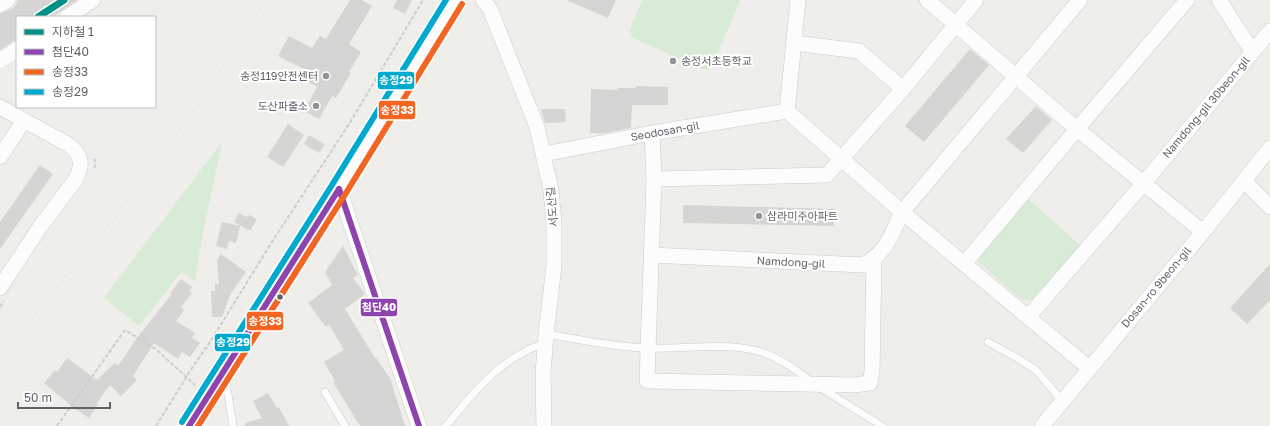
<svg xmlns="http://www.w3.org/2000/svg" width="1270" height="426" font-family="'Golos Text','Noto Sans KR',sans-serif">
  <rect width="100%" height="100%" fill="#efeeea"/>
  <g fill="#d8ebd6">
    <path d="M642,0H740L712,67L706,70L632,38L630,30Z"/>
    <path d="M222,142L201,242L195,282L181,272L139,326L104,298Z"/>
    <path d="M1027,198L1082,247L1035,301L1021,299L974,258Z"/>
  </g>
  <g fill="#d6d5d3">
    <path d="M17,0H77L52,17H17V40L12,42L0,50V14L13,8L16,5Z"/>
    <path d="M350,0H362L372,6L349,44L361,52L349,72L351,73L336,98L332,96L319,119L304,111L317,87L302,78L306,70L278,56L289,36L312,48L320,36L326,39Z"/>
    <path d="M397,0H412L405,14L393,8Z"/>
    <path d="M566,0H616L608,18Z"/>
    <path d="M970,49L989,65L924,142L905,126Z"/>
    <path d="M636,86L668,87V105H632L631,128L605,133H590L591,89L618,90V88H636Z"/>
    <path d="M1036,106L1052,120L1023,153L1006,139Z"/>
    <path d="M541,109H565L566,122L545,123Z"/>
    <path d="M288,124L304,135L283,167L267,157Z"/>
    <path d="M309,135L325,144L319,153L304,144Z"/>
    <path d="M40,165L53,174L0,249V222Z"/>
    <path d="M683,205L835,209L834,226L683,223Z"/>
    <path d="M239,213L246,217L249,215L257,219L250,231L234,222Z"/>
    <path d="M222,222L240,226L236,243L229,241L227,249L216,246Z"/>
    <path d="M343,246L358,275L353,278L365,294L345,309L375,358H376L390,378L405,426H360L333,382L335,381L324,362L344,350L329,325L326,327L308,303L332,285L325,272Z"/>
    <path d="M221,254L246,272L231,293L222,317H212L211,291H215V283L219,285L217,260Z"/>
    <path d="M1270,264V300L1247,324L1230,308Z"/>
    <path d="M181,279L192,287L189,291L192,293L181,307L184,310L176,321L195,333L192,338L200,343L190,357L182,352L178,359L154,343L133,376L137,380L121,396L110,385L97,403L98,404L89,418L74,408L44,383L55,370L57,372L67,358L96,379H98L115,363L118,366L137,338L172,294L170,293Z"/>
    <path d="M268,393L277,408L279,407L289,426H245V423L262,418L253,401Z"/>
  </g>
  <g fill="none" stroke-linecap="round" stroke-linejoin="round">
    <defs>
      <g id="service">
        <path d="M988,342L1017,358L1036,370L1062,401"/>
        <path d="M225,376L233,426"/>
        <path d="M821,388L882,426"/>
        <path d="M325,392L345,426"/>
        <path d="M446,426C472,394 500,359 540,345L546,334C579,339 612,347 645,348C681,350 719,342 754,350C776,355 795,369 812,382"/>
      </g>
      <g id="minor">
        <path d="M483,0L490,9L537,127L551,190L554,223V266L546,334L543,374L544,426"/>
        <path d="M798,0L787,111L902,212L1089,368"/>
        <path d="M927,0L1077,129L1203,232"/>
        <path d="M1219,0L1252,51"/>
        <path d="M0,5L8,0"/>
        <path d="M67,17L93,0"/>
        <path d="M794,43L859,51L903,89"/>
        <path d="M0,61L17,49"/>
        <path d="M0,107L69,145C82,156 83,164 76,179L40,227L0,288"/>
        <path d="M652,133L654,179L647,381L854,385L870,383L872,372L874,259"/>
        <path d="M544,154L652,133L787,111"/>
        <path d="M0,157L24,120"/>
        <path d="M654,179L827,175L903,89L976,0"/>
        <path d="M1244,181L1270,207"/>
        <path d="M339,189L419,426"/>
        <path d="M651,255L862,265C886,255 892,233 902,212L1080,0"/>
        <path d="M964,264L1077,129L1187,0"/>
        <path d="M1028,317L1143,184L1270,31"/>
        <path d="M1042,426L1203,232L1270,148"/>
      </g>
      <path id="secondary" d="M189,426L339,189L455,0"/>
    </defs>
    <use href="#service" stroke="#cbcccc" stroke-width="8"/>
    <use href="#minor" stroke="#cbcccc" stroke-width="16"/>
    <use href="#secondary" stroke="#cacacb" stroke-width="22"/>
    <g stroke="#cacfcc" stroke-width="2" stroke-dasharray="4 2" stroke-linecap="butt">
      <path d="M94,168L96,164L94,158"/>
      <path d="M0,307L4,301"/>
      <path d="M57,426L125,330L157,350L195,385"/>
      <path d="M156,426L192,368L212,339L270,245L351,121L423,0"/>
    </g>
    <use href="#service" stroke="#fdfcfc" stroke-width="7"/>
    <use href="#minor" stroke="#fdfcfc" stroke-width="15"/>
    <use href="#secondary" stroke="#fdfcfc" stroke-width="21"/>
    <path stroke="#e4e4e4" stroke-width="3" stroke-dasharray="1 5" stroke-linecap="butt" d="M0,355L20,334L82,257L115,218L140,183L166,152L266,0"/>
    <defs>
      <g id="bus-1">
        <path d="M339,189L419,426"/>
        <path d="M189,426L339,189"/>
      </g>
      <path id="bus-2" d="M198,426L346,193L462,4"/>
      <path id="bus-3" d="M182,422L332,185L446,0"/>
    </defs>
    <use href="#bus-1" stroke="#fff" stroke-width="9"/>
    <use href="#bus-2" stroke="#fff" stroke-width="9"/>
    <use href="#bus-3" stroke="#fff" stroke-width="9"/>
    <use href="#bus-1" stroke="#8e44ad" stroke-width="6"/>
    <use href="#bus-2" stroke="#f26522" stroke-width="6"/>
    <use href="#bus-3" stroke="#00a9ce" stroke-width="6"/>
    <defs>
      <path id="metro-1" d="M38,17L64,0"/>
    </defs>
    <use href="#metro-1" stroke="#fff" stroke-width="10"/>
    <use href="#metro-1" stroke="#009088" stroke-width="7"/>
  </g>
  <g fill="#919496" stroke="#fff" stroke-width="1.5">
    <circle cx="673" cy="61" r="4"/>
    <circle cx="326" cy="76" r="4"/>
    <circle cx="316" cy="106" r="4"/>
    <circle cx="759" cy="216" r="4"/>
  </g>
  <circle fill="#5f6368" stroke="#fff" stroke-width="1.5" cx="280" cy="297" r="3.5"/>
  <g text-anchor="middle" stroke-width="4" stroke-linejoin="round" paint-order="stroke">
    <g font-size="11" fill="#5f6368" stroke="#fff" text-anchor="start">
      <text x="681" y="65">송정서초등학교</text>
      <text x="318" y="80" text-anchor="end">송정119안전센터</text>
      <text x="308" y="110" text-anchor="end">도산파출소</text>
      <text x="767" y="220">삼라미주아파트</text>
    </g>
    <g font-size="11" fill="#5f6368" stroke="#fff">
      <text transform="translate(1206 107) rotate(-50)" y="4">Namdong-gil 30beon-gil</text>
      <text transform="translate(665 131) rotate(-10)" y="4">Seodosan-gil</text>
      <text transform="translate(552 207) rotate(-95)" y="4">서도산길</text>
      <text transform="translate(791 262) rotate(3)" y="4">Namdong-gil</text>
      <text transform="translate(1156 287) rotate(-50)" y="4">Dosan-ro 9beon-gil</text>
    </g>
  </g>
  <g stroke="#fff" stroke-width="1.5">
    <rect x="377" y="71" width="38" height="19" rx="4" fill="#00a9ce"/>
    <rect x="378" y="100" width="38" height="20" rx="4" fill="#f26522"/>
    <rect x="360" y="298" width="38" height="19" rx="4" fill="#8e44ad"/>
    <rect x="246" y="311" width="38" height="20" rx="4" fill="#f26522"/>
    <rect x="214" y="333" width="37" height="19" rx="4" fill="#00a9ce"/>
  </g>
  <g font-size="11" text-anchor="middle" font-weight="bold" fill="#fff">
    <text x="396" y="84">송정29</text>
    <text x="397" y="114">송정33</text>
    <text x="379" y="311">첨단40</text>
    <text x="265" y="325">송정33</text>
    <text x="233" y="346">송정29</text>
  </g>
  <rect x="16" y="16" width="140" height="92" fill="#ffffff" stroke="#bfc1c3"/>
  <rect x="24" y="29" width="20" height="6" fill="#009088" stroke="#bfc1c3"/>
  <text x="52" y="36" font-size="12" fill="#5f6368">지하철 1</text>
  <rect x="24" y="49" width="20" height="6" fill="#8e44ad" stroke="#bfc1c3"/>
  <text x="52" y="56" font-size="12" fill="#5f6368">첨단40</text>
  <rect x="24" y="69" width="20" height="6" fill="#f26522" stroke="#bfc1c3"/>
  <text x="52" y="76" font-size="12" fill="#5f6368">송정33</text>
  <rect x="24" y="89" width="20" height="6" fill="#00a9ce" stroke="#bfc1c3"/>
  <text x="52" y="96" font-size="12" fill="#5f6368">송정29</text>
  <path d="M18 402v6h92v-6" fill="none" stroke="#5f6368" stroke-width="2"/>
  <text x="24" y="402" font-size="12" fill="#5f6368" stroke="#ffffff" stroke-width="3" paint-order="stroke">50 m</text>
</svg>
